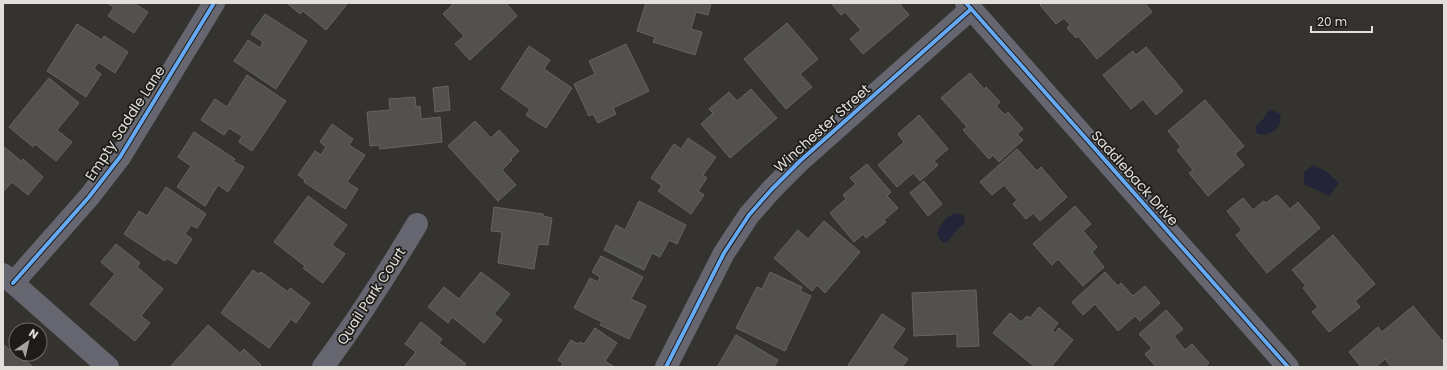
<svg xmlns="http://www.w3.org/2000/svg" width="1447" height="370" font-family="Poppins,sans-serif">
  <rect width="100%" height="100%" fill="#35332f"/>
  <g fill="#232438">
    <path d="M1269,110H1272L1280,114C1284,127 1270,137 1258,134L1256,132V126L1264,118Z"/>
    <path d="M1313,165L1326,171L1339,183L1329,196L1304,184V172Z"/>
    <path d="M958,213L964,216L965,224C962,226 959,227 957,230C951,236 945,253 937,233C941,223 947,215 958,213Z"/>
  </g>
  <g fill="#52514d" stroke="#666460">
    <path d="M107,3H136L135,4L148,12L134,33L108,16L114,7Z"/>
    <path d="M287,3H348L326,30L303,11L300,14Z"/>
    <path d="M454,3H506L517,16L470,60L455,44L464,36L443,14Z"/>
    <path d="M646,3H711L708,15L696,12L691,29L702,32L695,55L653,42L655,37L637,31Z"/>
    <path d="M831,3H899L909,15L863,54L850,39L861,30L845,12L841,15Z"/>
    <path d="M1042,3H1119L1120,4L1122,3H1145L1152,12L1097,59L1078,36L1076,38L1067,28L1070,25L1064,18L1056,24L1040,5Z"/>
    <path d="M265,14L307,41L276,89L234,61L248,40L260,48L263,42L251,34Z"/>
    <path d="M787,23L818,59L800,74L812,87L786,109L744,59Z"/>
    <path d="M77,24L102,40L104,36L128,52L115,73L98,62L94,69L101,74L86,97L47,71Z"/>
    <path d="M626,44L649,91L613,108L616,114L598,123L593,114L589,116L574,84L595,74L589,61Z"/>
    <path d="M529,46L550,60L544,69L572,88L546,128L526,115L530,109L501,89Z"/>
    <path d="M1146,47L1183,91L1156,115L1143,99L1131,109L1103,75L1133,51L1136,55Z"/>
    <path d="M970,73L984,89L986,87L1000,102L996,106L1005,115L1008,112L1023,129L1017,134L1023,140L999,162L993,155L989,159L963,130L967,127L941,98Z"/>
    <path d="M247,75L286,101L252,151L239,142L242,136L229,128L224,135L201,120L215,99L227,107Z"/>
    <path d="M49,78L79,103L57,130L72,142L56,161L35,144L33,147L9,127Z"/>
    <path d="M448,86L450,110L435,112L433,88Z"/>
    <path d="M751,89L777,118L730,158L701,124L713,113L709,109L729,92L737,101Z"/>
    <path d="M415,97L416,107L420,106L421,119L440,117L442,142L380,149L379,145L370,146L367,112L390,110L389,99Z"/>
    <path d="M1205,100L1244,146L1235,154L1244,165L1208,196L1189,173L1193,170L1177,150L1181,147L1168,131Z"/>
    <path d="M919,115L948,149L934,161L938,165L920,181L913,173L897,187L878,165L904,142L898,134Z"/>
    <path d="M475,121L491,138L499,130L519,151L511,159L512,160L502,170L516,185L498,201L448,146Z"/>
    <path d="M332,124L353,139L349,145L365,155L347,182L358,189L345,209L304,182L305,180L298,175L315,151L321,155L326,147L320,142Z"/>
    <path d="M194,132L235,159L233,161L244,167L228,192L218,185L205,206L177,187L191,166L178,157Z"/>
    <path d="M688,138L716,157L703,175L707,178L698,191L704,195L691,214L658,191L662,186L651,178L674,144L681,149Z"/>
    <path d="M3,146L21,161L23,159L43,177L28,195L12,182L3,192Z"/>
    <path d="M1017,149L1037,171L1041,167L1067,197L1040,221L1033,213L1026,219L1013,204L1017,200L1004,185L992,195L980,182Z"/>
    <path d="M867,164L891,192L887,196L898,208L884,220L886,222L866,238L863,234L854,242L830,213L846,199L843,195L856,184L850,178Z"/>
    <path d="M924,181L942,204L928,216L910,193Z"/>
    <path d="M166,187L206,214L197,228L191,225L185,234L192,239L176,264L167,258L165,261L124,234L139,211L147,216Z"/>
    <path d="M1277,195L1290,209L1298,202L1320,228L1267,273L1236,235L1242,230L1227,211L1243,198L1253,210L1264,201L1266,203Z"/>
    <path d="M308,196L347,225L332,245L345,254L323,283L303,268L305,266L274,242Z"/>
    <path d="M639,201L686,225L677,244L669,240L660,257L652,253L644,270L604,250L616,225L625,230Z"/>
    <path d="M1075,206L1091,224L1083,231L1097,247L1092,252L1104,267L1083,286L1058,259L1052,265L1033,244Z"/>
    <path d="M494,207L543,214V216L552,218L548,245L538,244L534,269L498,263L502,232L491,231Z"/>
    <path d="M824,221L860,252L825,293L817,285L812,291L774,258L798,230L808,239Z"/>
    <path d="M1333,235L1375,284L1355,301L1360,307L1329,332L1312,312L1318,307L1303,288L1306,286L1292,270Z"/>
    <path d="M116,244L140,263L137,267L163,289L141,316L150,323L135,341L90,304L115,274L101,262Z"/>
    <path d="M601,256L643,277L631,299L646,306L629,339L600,325L602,322L574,308L590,278L598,282L600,277L592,272Z"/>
    <path d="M253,270L258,274L261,272L288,292L290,288L310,303L296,323L291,319L269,348L221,313Z"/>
    <path d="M481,272L510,294L494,314L502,320L484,343L452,317L448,323L428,307L444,287L459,299Z"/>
    <path d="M770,272L802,287L800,291L811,296L785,351L736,328L757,287L762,289Z"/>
    <path d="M1105,272L1118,286L1121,283L1133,296L1145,286L1160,303L1140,321L1135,316L1118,331L1095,304L1083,315L1072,302Z"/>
    <path d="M976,290L979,346L957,347V334L914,336L912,293Z"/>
    <path d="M1413,306L1442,341L1444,339V367H1391L1385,359L1376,367H1361L1349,352L1378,327L1382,332Z"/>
    <path d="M1039,307L1058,323L1052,331L1055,333L1059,328L1073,340L1051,367H1035L993,333L1010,313L1021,322L1027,316L1030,318Z"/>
    <path d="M1166,310L1183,329L1174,336L1185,350L1192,344L1209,363L1205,367H1156L1145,354L1152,348L1139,334Z"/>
    <path d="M882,314L905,329L892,348L908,359L902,367H847Z"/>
    <path d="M421,322L442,339L439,343L466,364L464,367H404L416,352L405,344Z"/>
    <path d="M208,325L240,353L244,349L261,365L259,367H170Z"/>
    <path d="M595,328L617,343L605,361L613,366L612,367H561L563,363L558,360L571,340L578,344L580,342L584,344Z"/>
    <path d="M736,335L778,360L774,367H717Z"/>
    <path d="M3,344L11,351L13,349L16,352V354H18L33,367H3Z"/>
  </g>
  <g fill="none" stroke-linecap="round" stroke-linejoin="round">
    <g stroke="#65666f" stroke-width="22">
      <path d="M966,3L1288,367"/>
      <path d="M3,274L108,367"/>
      <path d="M13,283L89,197L120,157L214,3"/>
      <path d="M323,367C357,321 387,274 417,224"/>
      <path d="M666,367L724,253L749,215L772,189L800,161L971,9"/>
    </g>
    <defs>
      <g id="cycleway">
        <path d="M966,3L1288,367"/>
        <path d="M13,283L89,197L120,157L214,3"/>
        <path d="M666,367L724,253L749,215L772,189L800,161L971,9"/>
      </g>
    </defs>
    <use href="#cycleway" stroke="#1e1c18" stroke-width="6"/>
    <use href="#cycleway" stroke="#66a8f1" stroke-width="4"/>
  </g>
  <g text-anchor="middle" stroke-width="3.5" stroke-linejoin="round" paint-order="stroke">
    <g font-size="14" fill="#e2dfda" stroke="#1e1c18">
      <text transform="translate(125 123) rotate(-57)" y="5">Empty Saddle Lane</text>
      <text transform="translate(822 128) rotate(-42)" y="5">Winchester Street</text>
      <text transform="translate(1135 178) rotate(48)" y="5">Saddleback Drive</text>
      <text transform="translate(371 296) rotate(-57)" y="5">Quail Park Court</text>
    </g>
  </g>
  <rect width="1447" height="370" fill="none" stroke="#e2dfda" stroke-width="8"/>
  <g transform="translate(28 342) rotate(34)"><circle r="19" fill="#1e1c18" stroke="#6c6a66"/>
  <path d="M0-3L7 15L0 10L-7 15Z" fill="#a5a39e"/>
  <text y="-6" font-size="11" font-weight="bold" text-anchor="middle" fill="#e2dfda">N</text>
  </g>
  <path d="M1311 26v6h61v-6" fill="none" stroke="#e2dfda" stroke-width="2"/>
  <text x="1317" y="26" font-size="12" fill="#e2dfda" stroke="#1e1c18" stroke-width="3" paint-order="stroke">20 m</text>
</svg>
